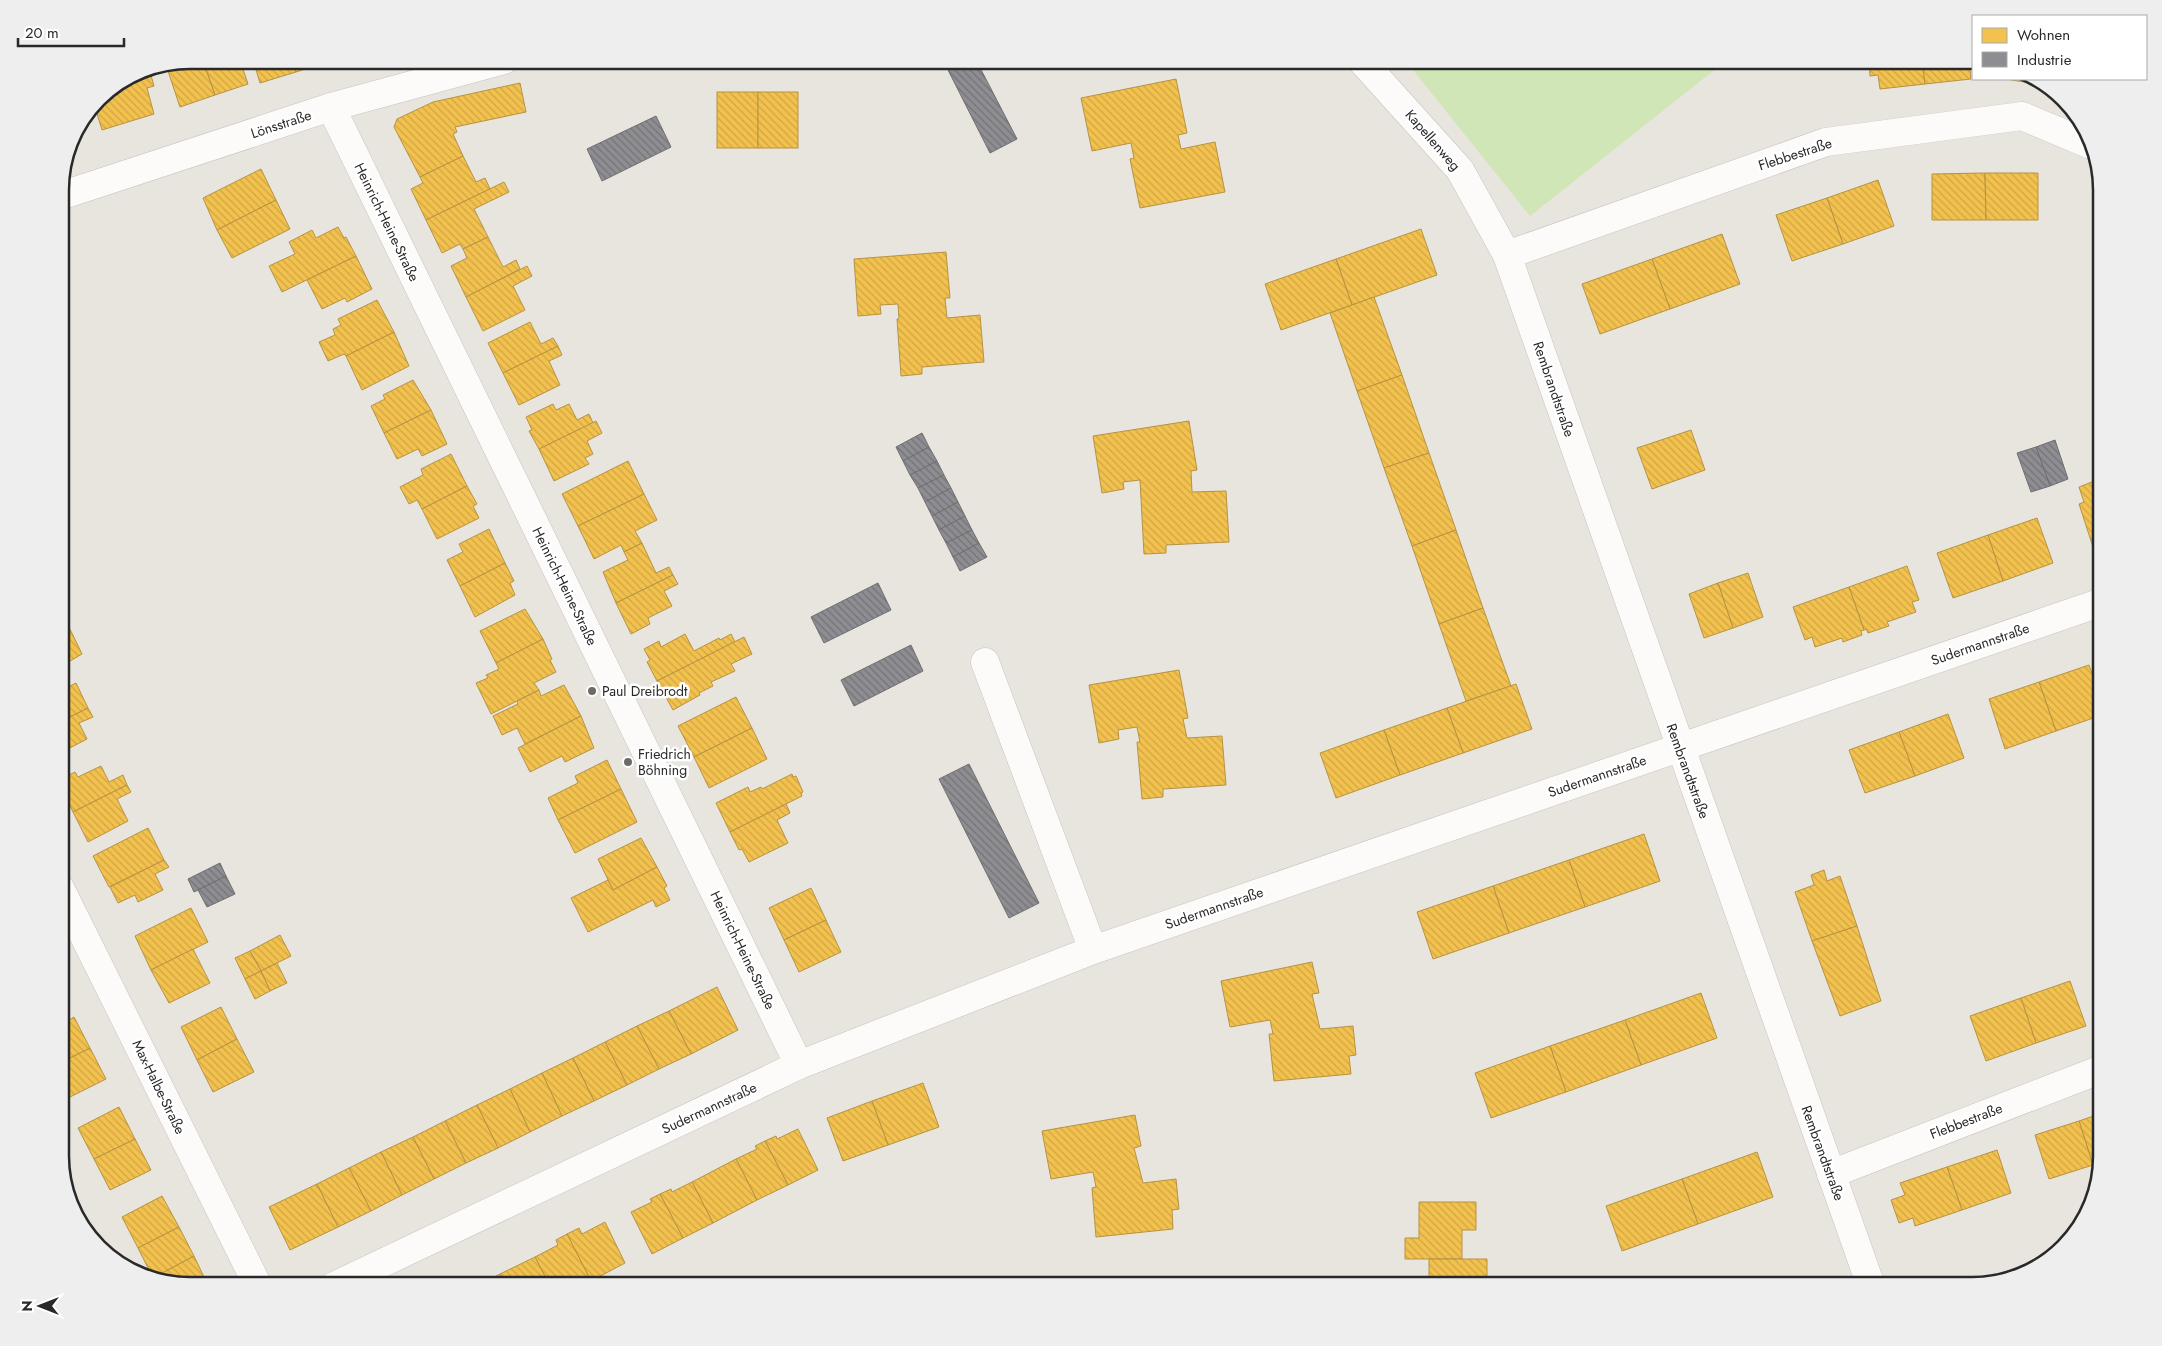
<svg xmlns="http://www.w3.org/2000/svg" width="2162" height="1346" font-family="Jost,sans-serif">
  <defs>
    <pattern id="homes-back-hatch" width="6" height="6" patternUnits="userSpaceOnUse" patternTransform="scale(1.25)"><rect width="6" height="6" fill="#f2c14e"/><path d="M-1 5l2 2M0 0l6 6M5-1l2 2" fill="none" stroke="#d0a644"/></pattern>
    <pattern id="industry-back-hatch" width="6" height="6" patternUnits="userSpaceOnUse" patternTransform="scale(1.25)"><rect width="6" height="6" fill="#8d8d92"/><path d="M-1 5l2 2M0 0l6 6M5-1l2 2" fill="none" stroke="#737377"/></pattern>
  </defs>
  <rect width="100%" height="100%" fill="#e8e5de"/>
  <path fill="#d0e6b6" d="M1405,60H1727L1530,216Z"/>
  <g fill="url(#homes-back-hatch)" stroke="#b69343">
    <path d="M190,60H203L215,95L180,107L166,65Z"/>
    <path d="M203,60H240L248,84L215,95Z"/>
    <path d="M253,60H292L296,72L260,83Z"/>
    <path d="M292,60H331V61L296,72Z"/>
    <path d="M1869,60H1922L1925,84L1880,89L1878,75L1870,76Z"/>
    <path d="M1922,60H1969L1971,79L1925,84Z"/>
    <path d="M149,68L154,86L147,88L154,114L102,130L94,104L98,98L140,70Z"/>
    <path d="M1176,79L1187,133L1178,135L1181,149L1215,142L1225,192L1140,208L1130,159L1134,158L1131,143L1092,151L1081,98Z"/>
    <path d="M2011,79H2039L2045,85L2011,80Z"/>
    <path d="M520,83L526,112L455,127L457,132L453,134L463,156L420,177L394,127L397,119L433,102Z"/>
    <rect x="717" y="92" width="41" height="56"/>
    <rect x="758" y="92" width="40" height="56"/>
    <path d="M463,156L476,182L485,178L490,189L426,220L411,189L423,183L420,177Z"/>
    <path d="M261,169L276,200L217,230L203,198Z"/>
    <path d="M1985,173L1986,220H1932V174Z"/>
    <path d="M1985,173H2038V220H1986Z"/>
    <path d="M1878,180L1894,226L1843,244L1827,198Z"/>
    <path d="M504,182L509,192L474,209L488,237L463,249L460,244L442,253L426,220Z"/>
    <path d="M1827,198L1843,244L1792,261L1776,215Z"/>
    <path d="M276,200L290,229L232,258L217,230Z"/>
    <path d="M338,227L344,238L346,237L356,256L282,292L269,266L295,254L289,242L312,230L316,238Z"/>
    <path d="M1421,229L1437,275L1352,305L1336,259Z"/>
    <path d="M1722,234L1740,284L1670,309L1652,259Z"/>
    <path d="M488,237L503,267L516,260L520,269L466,297L451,266L467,258L463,249Z"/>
    <path d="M946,252L950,298H945L947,318L980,315L984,362L922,367V374L901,376L897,319H899L898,304L880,305L881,314L858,316L854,259Z"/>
    <path d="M356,256L372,289L347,302L345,298L322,309L307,280Z"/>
    <path d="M1336,259L1352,305L1281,330L1265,284Z"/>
    <path d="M1652,259L1670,309L1600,334L1582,284Z"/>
    <path d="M527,266L532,276L513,286L525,310L483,331L466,297Z"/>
    <path d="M1374,297L1402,375L1357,391L1330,313Z"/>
    <path d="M377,300L394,332L346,356L344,354L328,361L319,342L335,335L333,329L341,325L338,319Z"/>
    <path d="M530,322L541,344L553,338L558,346L503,373L488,343Z"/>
    <path d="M394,332L409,366L362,390L346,356Z"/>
    <path d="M558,346L562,355L549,361L560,385L519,405L503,373Z"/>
    <path d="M1402,375L1429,453L1384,468L1357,391Z"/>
    <path d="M413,380L431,410L384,433L371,406L385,399L383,395Z"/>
    <path d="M553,404L556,410L569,404L577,420L589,414L593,423L539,449L529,431L532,430L526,417Z"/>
    <path d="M431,410L447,444L422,456L418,449L397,459L384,433Z"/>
    <path d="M596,421L602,433L587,441L593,454L585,458L589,464L554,481L539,449Z"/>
    <path d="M1189,421L1197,470L1191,471L1192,492L1226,491L1229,542L1166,545V553L1144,554L1140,480L1123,482L1124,489L1102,493L1093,436Z"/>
    <path d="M1691,430L1705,470L1652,489L1637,448Z"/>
    <path d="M1429,453L1456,530L1412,546L1384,468Z"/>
    <path d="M451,454L467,486L422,509L417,500L409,504L400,487L423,475L421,469Z"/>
    <path d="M628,461L644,494L578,526L562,494Z"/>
    <path d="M2102,478V544L2093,547L2079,504L2084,502L2079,487Z"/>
    <path d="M467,486L477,504L473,506L479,518L437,539L422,509Z"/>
    <path d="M644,494L657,520L635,531L642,543L624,552L621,545L594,559L578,526Z"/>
    <path d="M2037,518L2053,563L2003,581L1988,535Z"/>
    <path d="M489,529L505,563L460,586L447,560L463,552L459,544Z"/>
    <path d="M1456,530L1483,608L1439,624L1412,546Z"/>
    <path d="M1988,535L2003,581L1953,598L1937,553Z"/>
    <path d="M642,543L656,573L669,567L673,575L616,603L603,572L628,560L624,552Z"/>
    <path d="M505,563L514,581L510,583L515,595L475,617L460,586Z"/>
    <path d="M1907,566L1919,600L1912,602L1916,612L1887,622L1889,626L1868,633L1866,629L1864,630L1849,587Z"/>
    <path d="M1748,573L1763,617L1733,628L1718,583Z"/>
    <path d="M673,575L678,584L664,591L672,606L648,618L650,624L631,634L616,603Z"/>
    <path d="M1718,583L1733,628L1704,638L1689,594Z"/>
    <path d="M1849,587L1864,630L1861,631L1862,635L1843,642L1842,638L1815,647L1812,637L1805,640L1793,607Z"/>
    <path d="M1483,608L1511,686L1466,701L1439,624Z"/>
    <path d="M525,609L543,639L496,663L480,631Z"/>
    <path d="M67,623L82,654L60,667V627Z"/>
    <path d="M685,634L694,651L719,638L720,640L731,634L735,642L657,681L647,662L650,660L644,649L659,641L661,647Z"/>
    <path d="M744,637L752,654L731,664L735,671L711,682L713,686L699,693L700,695L673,710L657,681Z"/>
    <path d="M543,639L552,659L550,660L556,672L534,683L539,690L491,714L476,683L488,678L486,675L499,669L496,663Z"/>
    <path d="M2089,665L2102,701V715L2056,731L2039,682Z"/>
    <path d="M1179,670L1188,718L1183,719L1187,738L1222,736L1226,785L1163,789V797L1142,799L1137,742H1140L1137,727L1118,730L1119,739L1099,743L1089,685Z"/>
    <path d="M2039,682L2056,731L2005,749L1989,699Z"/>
    <path d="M76,683L88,708L60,722V691Z"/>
    <path d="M1516,684L1532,729L1463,753L1447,708Z"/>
    <path d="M564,685L581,716L525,744L517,728L502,735L493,716L518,704L517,701L539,690L541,696Z"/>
    <path d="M736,697L752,728L694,757L678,726Z"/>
    <path d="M88,708L93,717L79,723L87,739L64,751L67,756L60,760V722Z"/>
    <path d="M1447,708L1463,753L1400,775L1384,730Z"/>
    <path d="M1948,714L1964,758L1915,776L1899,732Z"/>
    <path d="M581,716L594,748L565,762L562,756L530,772L518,748Z"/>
    <path d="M752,728L767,759L709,788L694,757Z"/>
    <path d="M1384,730L1400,775L1336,798L1320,753Z"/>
    <path d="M1899,732L1915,776L1865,793L1849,750Z"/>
    <path d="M607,760L621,789L558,820L548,798L578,783L575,776Z"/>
    <path d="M101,766L109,782L123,775L127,785L73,812L64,793L67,792L61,779L75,772L78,777Z"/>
    <path d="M792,774L793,777L796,776L803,792L801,793L802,796L730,832L716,803L748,787L750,792L761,787L762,789Z"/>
    <path d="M127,785L131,792L117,799L128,821L88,842L73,812Z"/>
    <path d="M621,789L637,822L575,853L558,820Z"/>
    <path d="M786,804L790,813L777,820L788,843L749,862L742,849L739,850L730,832Z"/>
    <path d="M148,828L164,860L109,887L93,856Z"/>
    <path d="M1644,834L1660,881L1585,907L1569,860Z"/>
    <path d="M641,838L657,867L613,890L598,859Z"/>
    <path d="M164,860L169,867L155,874L163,890L138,902L135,895L118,903L110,887Z"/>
    <path d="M1569,860L1585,907L1509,933L1493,886Z"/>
    <path d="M657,867L667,886L664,888L670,900L656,907L653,900L588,932L571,898L608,880L613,890Z"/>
    <path d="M1824,870L1827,881L1840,876L1857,926L1812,941L1795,892L1814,885L1811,875Z"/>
    <path d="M1493,886L1509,933L1433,959L1417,912Z"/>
    <path d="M811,888L826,920L784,940L769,908Z"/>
    <path d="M191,908L208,942L151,970L135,936Z"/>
    <path d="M826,920L841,952L799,972L784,940Z"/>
    <path d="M1857,926L1881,1001L1840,1016L1812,941Z"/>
    <path d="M280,935L291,956L261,971L250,951Z"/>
    <path d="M193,949L210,983L169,1003L151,970Z"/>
    <path d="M250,951L261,971L245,979L235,958Z"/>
    <path d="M1312,962L1319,993L1312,994L1320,1029L1353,1026L1356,1055L1349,1056L1351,1074L1274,1081L1269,1034H1273L1270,1020L1230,1027L1221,981Z"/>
    <path d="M277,963L287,983L270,991L261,971Z"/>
    <path d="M261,971L270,991L255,999L245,979Z"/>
    <path d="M2070,981L2086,1026L2036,1043L2021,998Z"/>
    <path d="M717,987L738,1030L691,1054L669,1011Z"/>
    <path d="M1701,993L1717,1038L1641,1065L1625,1020Z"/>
    <path d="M2021,998L2036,1043L1986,1061L1970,1016Z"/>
    <path d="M221,1007L237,1039L197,1060L181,1027Z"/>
    <path d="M669,1011L691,1054L659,1069L637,1026Z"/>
    <path d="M74,1017L90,1048L60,1063V1025Z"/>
    <path d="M1625,1020L1641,1065L1566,1092L1550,1046Z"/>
    <path d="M637,1026L659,1069L627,1085L605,1042Z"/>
    <path d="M237,1039L254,1072L213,1092L197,1060Z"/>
    <path d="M605,1042L627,1085L594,1101L573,1058Z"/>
    <path d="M1550,1046L1566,1092L1491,1118L1475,1073Z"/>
    <path d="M90,1048L106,1079L64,1100L60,1094V1063Z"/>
    <path d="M573,1058L594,1101L562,1116L542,1073Z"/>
    <path d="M542,1073L562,1116L530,1132L510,1089Z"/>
    <path d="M923,1083L939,1127L888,1145L872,1101Z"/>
    <path d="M510,1089L530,1132L498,1148L477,1105Z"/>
    <path d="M872,1101L888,1145L843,1161L827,1118Z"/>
    <path d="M477,1105L498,1148L466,1163L445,1121Z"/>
    <path d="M119,1107L135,1139L94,1159L78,1128Z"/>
    <path d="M2102,1113V1157L2101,1162L2093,1165L2079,1121Z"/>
    <path d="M1135,1115L1141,1146L1134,1148L1143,1183L1176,1179L1179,1209L1172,1210L1173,1229L1096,1237L1092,1188L1096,1187L1093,1172L1051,1179L1042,1131Z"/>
    <path d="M445,1121L466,1163L434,1179L413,1137Z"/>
    <path d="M2079,1121L2093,1165L2049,1179L2035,1135Z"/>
    <path d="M798,1129L818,1170L788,1185L765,1141L776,1136L777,1139Z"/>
    <path d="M413,1137L434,1179L402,1195L381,1152Z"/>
    <path d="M135,1139L151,1170L110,1190L94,1159Z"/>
    <path d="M765,1141L788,1185L757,1200L736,1159L757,1149L755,1146Z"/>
    <path d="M1997,1150L2011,1193L1962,1210L1947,1167Z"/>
    <path d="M381,1152L402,1195L371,1211L349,1168Z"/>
    <path d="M1757,1152L1773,1197L1698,1224L1682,1179Z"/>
    <path d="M736,1159L757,1200L713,1223L692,1182Z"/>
    <path d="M1947,1167L1962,1210L1915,1226L1913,1218L1899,1223L1891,1200L1905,1195L1900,1183Z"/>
    <path d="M349,1168L371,1211L338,1227L317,1184Z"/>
    <path d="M1682,1179L1698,1224L1622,1251L1606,1206Z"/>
    <path d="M692,1182L713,1223L683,1238L660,1194L671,1189L672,1192Z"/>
    <path d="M317,1184L338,1227L290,1250L269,1207Z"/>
    <path d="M660,1194L683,1238L652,1254L631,1212L652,1202L650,1199Z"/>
    <path d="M162,1196L179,1227L138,1248L122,1217Z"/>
    <path d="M1419,1202H1476V1230H1462V1259H1405V1238H1419Z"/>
    <path d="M605,1222L625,1263L591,1281L567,1234L579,1228L582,1234Z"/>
    <path d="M179,1227L194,1256L155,1277L152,1276L138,1248Z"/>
    <path d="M567,1234L591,1281L581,1286H550L535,1257L558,1245L556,1240Z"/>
    <path d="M194,1256L205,1279L203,1286H190L155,1277Z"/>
    <path d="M535,1257L550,1286H506L500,1274Z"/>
    <path d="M1429,1259H1487V1284L1429,1286Z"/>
    <path d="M500,1274L506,1286H477Z"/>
  </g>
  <g fill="url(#industry-back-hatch)" stroke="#6f6f72">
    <path d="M963,60H976L1017,139L990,153L947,68Z"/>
    <path d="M656,116L671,147L602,181L587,149Z"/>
    <path d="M922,433L929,447L903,461L896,447Z"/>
    <path d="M2055,440L2068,479L2050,486L2036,447Z"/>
    <path d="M929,447L937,461L910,475L903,461Z"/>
    <path d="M2036,447L2050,486L2031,492L2017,453Z"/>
    <path d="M937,461L944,475L918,488L910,475Z"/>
    <path d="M944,475L951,488L925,502L918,488Z"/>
    <path d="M951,488L958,502L932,516L925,502Z"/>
    <path d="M958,502L965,516L939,530L932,516Z"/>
    <path d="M965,516L972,530L946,543L939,530Z"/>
    <path d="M972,530L979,543L953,557L946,543Z"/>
    <path d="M979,543L987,557L960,571L953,557Z"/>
    <path d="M878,583L891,610L824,643L811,617Z"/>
    <path d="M911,645L923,671L854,706L841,680Z"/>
    <path d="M969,764L1039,903L1009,918L939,779Z"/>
    <path d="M220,863L226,876L194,892L188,879Z"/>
    <path d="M226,876L235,894L207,907L198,890Z"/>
  </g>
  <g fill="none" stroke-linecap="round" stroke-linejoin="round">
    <defs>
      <g id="minor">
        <path d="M1361,60L1460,170L1507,255L1871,1286"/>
        <path d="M331,107L799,1065"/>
        <path d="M60,196L331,107L504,60"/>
        <path d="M1507,255L1826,142L2022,116L2091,145"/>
        <path d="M985,662L1093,950"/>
        <path d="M60,888L258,1286"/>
        <path d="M1831,1174L2102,1069"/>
        <path d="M334,1286L799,1065L1093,950L2102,602"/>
      </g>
    </defs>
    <use href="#minor" stroke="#c5c4c4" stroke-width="29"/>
    <use href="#minor" stroke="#fcfbfa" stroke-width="28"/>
  </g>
  <g fill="#6c6b68" stroke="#fff" stroke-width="2">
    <circle cx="592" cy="691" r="5"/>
    <circle cx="628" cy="762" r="5"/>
  </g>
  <g text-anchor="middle" stroke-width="5" stroke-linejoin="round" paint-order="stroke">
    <g font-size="14" fill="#292929" stroke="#fff">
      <text transform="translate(281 124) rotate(-18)" y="5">Lönsstraße</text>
      <text transform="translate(1433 140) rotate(49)" y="5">Kapellenweg</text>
      <text transform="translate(1795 154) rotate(-18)" y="5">Flebbestraße</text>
      <text transform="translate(387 222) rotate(64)" y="5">Heinrich-Heine-Straße</text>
      <text transform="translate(1554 389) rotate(71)" y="5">Rembrandtstraße</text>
      <text transform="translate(565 586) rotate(64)" y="5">Heinrich-Heine-Straße</text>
      <text transform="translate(1980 644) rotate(-19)" y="5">Sudermannstraße</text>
      <text transform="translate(1688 771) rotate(70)" y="5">Rembrandtstraße</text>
      <text transform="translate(1597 776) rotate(-19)" y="5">Sudermannstraße</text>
      <text transform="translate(1214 908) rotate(-19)" y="5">Sudermannstraße</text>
      <text transform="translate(743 950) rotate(64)" y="5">Heinrich-Heine-Straße</text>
      <text transform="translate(159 1087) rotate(64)" y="5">Max-Halbe-Straße</text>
      <text transform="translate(709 1108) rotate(-25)" y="5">Sudermannstraße</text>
      <text transform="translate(1966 1121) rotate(-21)" y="5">Flebbestraße</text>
      <text transform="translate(1823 1153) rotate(70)" y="5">Rembrandtstraße</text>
    </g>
    <g font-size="14" fill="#292929" stroke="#fff" text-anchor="start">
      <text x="602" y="696">Paul Dreibrodt</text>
      <text x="638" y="759">Friedrich<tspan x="638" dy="16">Böhning</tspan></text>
    </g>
  </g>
  <path d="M0 0H2162V1346H0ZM190 69H1972A121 121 0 0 1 2093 190V1156A121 121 0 0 1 1972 1277H190A121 121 0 0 1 69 1156V190A121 121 0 0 1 190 69Z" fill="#eee" fill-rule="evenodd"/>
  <path fill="none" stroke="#292929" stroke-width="2.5" d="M190 69H1972A121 121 0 0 1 2093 190V1156A121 121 0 0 1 1972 1277H190A121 121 0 0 1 69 1156V190A121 121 0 0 1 190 69Z"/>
  <rect x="1972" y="15" width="175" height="65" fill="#ffffff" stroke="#a9a9a9"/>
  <rect x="1982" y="28" width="25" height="15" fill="#f2c14e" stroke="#a9a9a9"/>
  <text x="2017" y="40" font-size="15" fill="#292929">Wohnen</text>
  <rect x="1982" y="52" width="25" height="15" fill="#8d8d92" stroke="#a9a9a9"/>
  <text x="2017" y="65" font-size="15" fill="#292929">Industrie</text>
  <g transform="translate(40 1306) rotate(270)" stroke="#ffffff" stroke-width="4" paint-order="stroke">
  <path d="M0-4L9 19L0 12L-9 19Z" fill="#292929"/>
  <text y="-8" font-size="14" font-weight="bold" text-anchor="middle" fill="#292929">N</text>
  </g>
  <path d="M18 38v8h106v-8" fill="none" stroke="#292929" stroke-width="2.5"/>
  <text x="25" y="38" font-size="15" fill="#292929" stroke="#ffffff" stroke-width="4" paint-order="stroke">20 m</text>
</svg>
